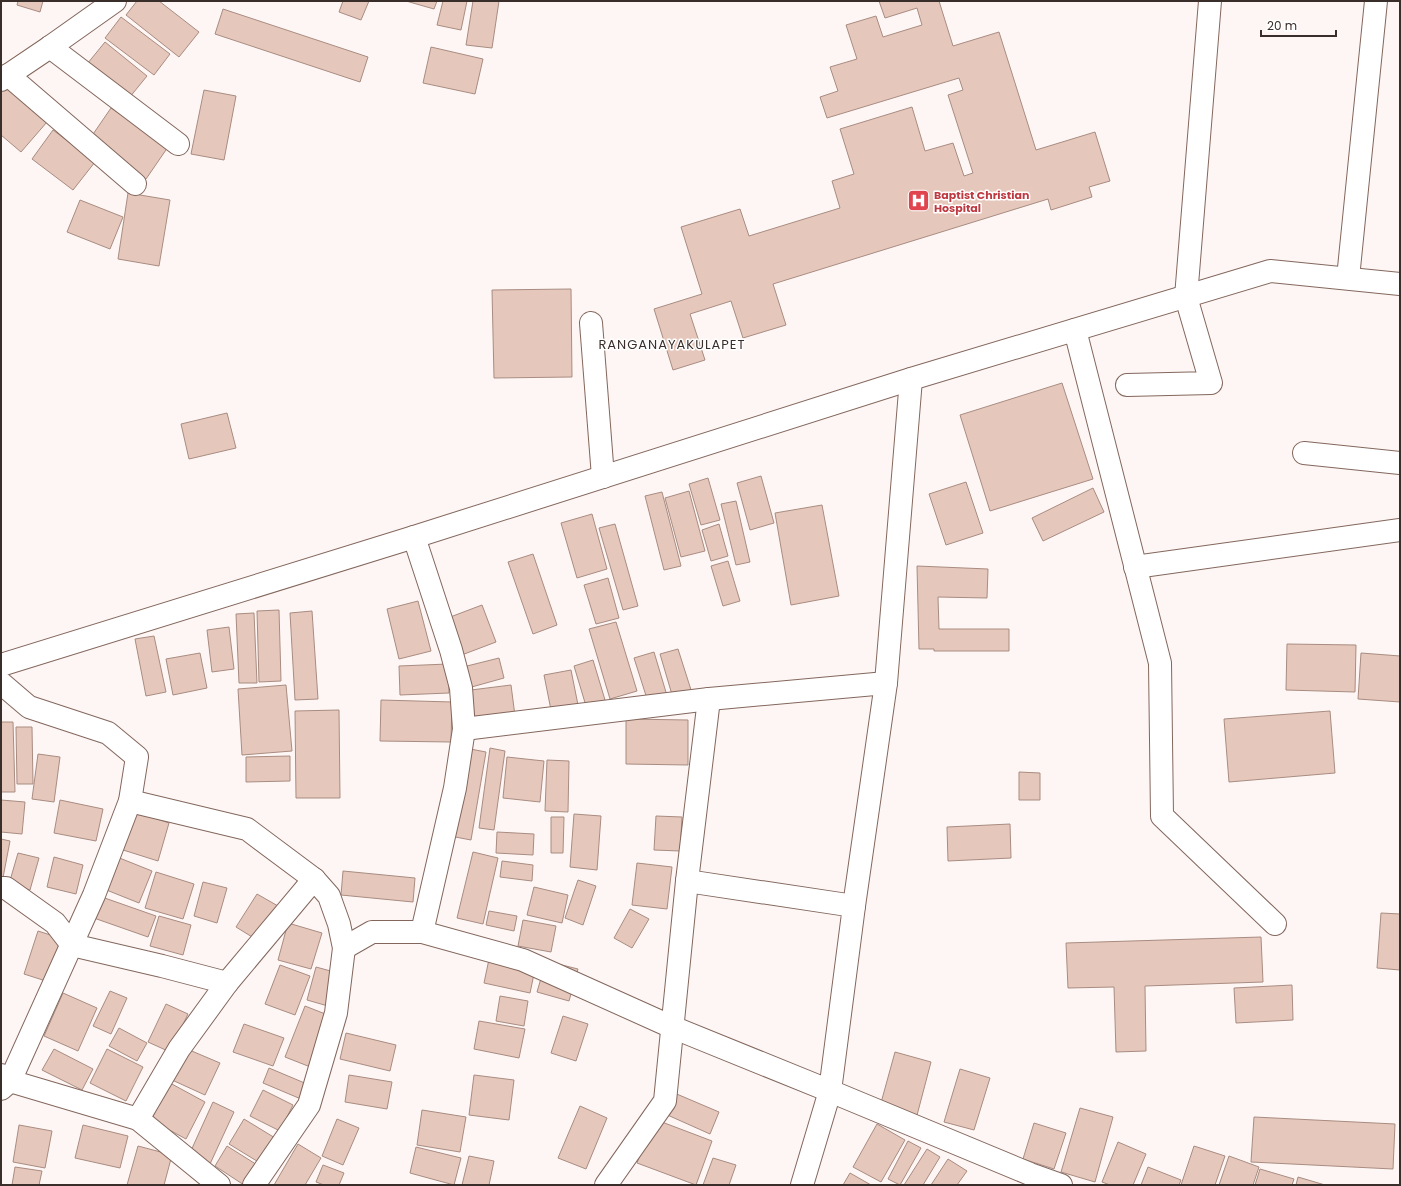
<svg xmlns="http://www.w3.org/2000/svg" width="1401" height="1186" font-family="Poppins,sans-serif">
  <rect width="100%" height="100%" fill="#fdf6f4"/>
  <g fill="#e6c7bb" stroke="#a98c81">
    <path d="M18,1H43L40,12L17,5Z"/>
    <path d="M137,1H159L199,32L179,57L126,15Z"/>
    <path d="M343,1H369L361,20L339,12Z"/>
    <path d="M406,1H437L434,9Z"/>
    <path d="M443,1H467L461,30L437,25Z"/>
    <path d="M473,1H499L492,48L466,45Z"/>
    <path d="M879,1H939L953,46L999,32L1036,150L1095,132L1110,181L1089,187L1092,197L1051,210L1048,199L773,284L786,325L743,338L731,301L690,314L705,360L673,370L654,309L702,294L681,227L740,209L749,236L840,208L832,181L854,174L840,129L912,107L925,151L953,143L964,176L973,173L948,95L963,90L959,78L827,118L820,97L838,91L830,67L857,59L846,25L876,16L883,37L922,25L917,8L885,18Z"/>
    <path d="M223,9L368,57L360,82L215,34Z"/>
    <path d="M121,17L170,54L154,75L105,38Z"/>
    <path d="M105,42L147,76L125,103L83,69Z"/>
    <path d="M431,47L483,59L475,94L423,83Z"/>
    <path d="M6,86L47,122L21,152L1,135V92Z"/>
    <path d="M204,90L236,96L224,160L191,154Z"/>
    <path d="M111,108L168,147L146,179L89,140Z"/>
    <path d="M53,130L95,162L73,190L32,159Z"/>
    <path d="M128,193L170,200L159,266L118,259Z"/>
    <path d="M80,200L123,217L110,249L67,232Z"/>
    <path d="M571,289L572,377L494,378L492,290Z"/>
    <path d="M1062,383L1093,479L990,511L960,415Z"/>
    <path d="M227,413L236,448L189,459L181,424Z"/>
    <path d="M761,476L774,523L750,530L737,483Z"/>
    <path d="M708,478L720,520L701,525L689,484Z"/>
    <path d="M966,482L983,533L946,545L929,494Z"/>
    <path d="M1093,488L1104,512L1043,541L1032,518Z"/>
    <path d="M689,491L705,551L681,557L665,498Z"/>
    <path d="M662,492L681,566L664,570L645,496Z"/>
    <path d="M736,501L750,562L736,565L721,504Z"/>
    <path d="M822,505L839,596L791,605L775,513Z"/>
    <path d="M592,514L607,569L577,578L561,523Z"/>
    <path d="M615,524L638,606L623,610L599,528Z"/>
    <path d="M719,524L728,556L711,561L702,530Z"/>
    <path d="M533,554L557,625L533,634L508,562Z"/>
    <path d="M728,561L740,601L723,606L711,566Z"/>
    <path d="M917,566L988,569L987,598L938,597L939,629H1009V651H934V649H919Z"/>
    <path d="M608,578L619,618L596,624L584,585Z"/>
    <path d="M418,601L431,651L399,659L387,609Z"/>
    <path d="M482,605L496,642L459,656L445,619Z"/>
    <path d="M279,610L281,681L259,682L257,611Z"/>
    <path d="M312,611L318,699L295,700L290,613Z"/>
    <path d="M254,613L257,683H239L236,614Z"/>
    <path d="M616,622L637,691L610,699L589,629Z"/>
    <path d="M229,627L234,669L212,672L207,630Z"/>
    <path d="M154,636L166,692L146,696L135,639Z"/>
    <path d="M1287,644L1356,645L1355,692L1286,690Z"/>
    <path d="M678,649L692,693L673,698L660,654Z"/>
    <path d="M654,652L668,699L649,705L634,658Z"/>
    <path d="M200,653L207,688L173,695L166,659Z"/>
    <path d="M1361,653L1400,656V702L1358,699Z"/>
    <path d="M499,658L504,678L468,688L463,667Z"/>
    <path d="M593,660L605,700L586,706L574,666Z"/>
    <path d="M448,664L449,693L400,695L399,666Z"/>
    <path d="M571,670L578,705L551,710L544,675Z"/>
    <path d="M286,685L292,751L242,755L238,689Z"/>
    <path d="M511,685L515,716L475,721L471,690Z"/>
    <path d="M381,700L452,702L451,742L380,741Z"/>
    <path d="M339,710L340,798H296L295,711Z"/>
    <path d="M1330,711L1335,773L1229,782L1224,719Z"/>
    <path d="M626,719L688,720V765L626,764Z"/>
    <path d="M1,722H13L15,792H1Z"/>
    <path d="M16,727H32L33,784H17Z"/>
    <path d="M465,748L486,752L471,840L450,836Z"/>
    <path d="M490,748L505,751L494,830L479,828Z"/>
    <path d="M38,754L60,757L54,802L32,799Z"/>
    <path d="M290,756V781L246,782V757Z"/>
    <path d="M507,757L544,761L540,802L503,798Z"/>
    <path d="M547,760L569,761L568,812L545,811Z"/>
    <path d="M1019,772L1040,773V800H1019Z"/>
    <path d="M1,800L25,802L22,834L1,832Z"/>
    <path d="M60,800L103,809L96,841L54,833Z"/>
    <path d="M133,811L169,823L158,861L120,849Z"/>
    <path d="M574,814L601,816L597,870L570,867Z"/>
    <path d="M656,816L682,817L680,851L654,850Z"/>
    <path d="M551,817H564L563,853H551Z"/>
    <path d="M1010,824L1011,858L948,861L947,827Z"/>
    <path d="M497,832L534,834L533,855L496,853Z"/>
    <path d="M1,839L10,841L2,883H1Z"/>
    <path d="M473,852L498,858L483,924L457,918Z"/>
    <path d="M18,853L39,858L30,890L9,884Z"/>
    <path d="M54,857L83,865L76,894L47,887Z"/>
    <path d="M117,857L152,871L139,903L104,889Z"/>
    <path d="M502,861L533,865L532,881L500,877Z"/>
    <path d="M637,863L672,867L667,909L632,905Z"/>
    <path d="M343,871L415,878L413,902L341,895Z"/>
    <path d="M156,872L194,884L183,919L145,908Z"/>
    <path d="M578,880L596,886L583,925L565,918Z"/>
    <path d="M203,882L227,888L217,923L194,916Z"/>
    <path d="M534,887L568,895L562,923L527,915Z"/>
    <path d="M257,894L278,906L257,940L236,927Z"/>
    <path d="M99,896L156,916L148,937L91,917Z"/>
    <path d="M630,909L649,919L632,948L614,938Z"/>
    <path d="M489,911L517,916L514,931L486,925Z"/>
    <path d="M1381,913L1400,914V970L1377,968Z"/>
    <path d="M159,916L191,925L183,955L150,946Z"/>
    <path d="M523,920L556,926L551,952L518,946Z"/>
    <path d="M288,923L322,933L311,969L278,960Z"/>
    <path d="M38,931L63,939L49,982L24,974Z"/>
    <path d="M1261,937L1263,982L1145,986L1146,1051L1116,1052L1114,987L1068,988L1066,943Z"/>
    <path d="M492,945L538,955L530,993L484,983Z"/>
    <path d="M546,961L578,969L569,1001L537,992Z"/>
    <path d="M280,965L310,976L295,1015L265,1004Z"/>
    <path d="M316,967L338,973L328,1006L307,1000Z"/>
    <path d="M1292,985L1293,1020L1236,1023L1234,988Z"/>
    <path d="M110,991L127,998L111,1034L93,1026Z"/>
    <path d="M63,993L97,1008L78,1051L44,1036Z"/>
    <path d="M500,996L528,1001L524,1026L496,1021Z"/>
    <path d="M166,1004L188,1014L170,1052L148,1042Z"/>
    <path d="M305,1006L333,1017L313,1068L285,1057Z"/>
    <path d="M563,1016L588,1024L576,1061L551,1053Z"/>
    <path d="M479,1021L525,1029L519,1058L474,1049Z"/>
    <path d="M244,1024L284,1038L273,1066L233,1052Z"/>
    <path d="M119,1028L147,1043L137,1061L109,1046Z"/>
    <path d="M346,1033L396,1045L390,1071L340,1059Z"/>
    <path d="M54,1049L93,1069L82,1090L42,1070Z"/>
    <path d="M107,1049L143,1067L126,1101L90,1083Z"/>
    <path d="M187,1049L220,1063L205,1095L172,1080Z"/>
    <path d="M895,1052L931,1062L916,1119L879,1110Z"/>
    <path d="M269,1068L307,1084L301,1099L263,1083Z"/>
    <path d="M960,1069L990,1078L974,1130L944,1122Z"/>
    <path d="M349,1075L392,1082L387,1109L345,1102Z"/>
    <path d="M474,1075L514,1080L509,1120L469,1115Z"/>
    <path d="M170,1083L205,1102L186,1139L151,1120Z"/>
    <path d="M263,1090L293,1105L280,1131L250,1116Z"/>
    <path d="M672,1092L719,1112L710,1134L663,1113Z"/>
    <path d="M213,1102L234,1112L210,1164L189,1155Z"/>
    <path d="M580,1106L607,1118L586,1169L558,1158Z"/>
    <path d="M1080,1108L1113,1117L1095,1182L1061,1172Z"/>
    <path d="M422,1110L466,1117L460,1152L417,1145Z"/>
    <path d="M1254,1117L1395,1124L1393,1169L1251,1162Z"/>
    <path d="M244,1119L280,1141L265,1166L229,1144Z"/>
    <path d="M337,1119L359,1128L343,1165L322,1156Z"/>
    <path d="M654,1119L712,1141L696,1185L637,1163Z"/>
    <path d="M1034,1123L1066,1133L1054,1169L1023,1159Z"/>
    <path d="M877,1124L905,1140L881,1182L853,1167Z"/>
    <path d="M19,1125L52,1131L45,1168L13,1162Z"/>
    <path d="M83,1125L128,1136L120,1168L75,1158Z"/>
    <path d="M908,1141L921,1148L900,1185L888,1179Z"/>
    <path d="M1118,1142L1146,1154L1133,1185H1110L1102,1182Z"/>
    <path d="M298,1144L321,1158L305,1185H274Z"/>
    <path d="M138,1146L172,1155L164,1185H127Z"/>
    <path d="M227,1146L262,1168L244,1185L215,1166Z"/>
    <path d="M1194,1146L1225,1156L1215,1185H1181Z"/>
    <path d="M416,1147L461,1158L454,1185L410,1173Z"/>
    <path d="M927,1149L940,1157L923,1185H904Z"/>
    <path d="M469,1156L494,1161L489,1185H462Z"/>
    <path d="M1229,1156L1259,1167L1253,1185H1219Z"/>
    <path d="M713,1158L736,1165L729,1185H703Z"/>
    <path d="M948,1159L967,1171L957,1185H931Z"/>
    <path d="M323,1165L344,1173L339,1185H324L316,1182Z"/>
    <path d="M15,1167L42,1171L39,1185H12Z"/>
    <path d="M1148,1167L1181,1180L1179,1185H1141Z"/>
    <path d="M1260,1169L1294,1179L1292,1185H1255Z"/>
    <path d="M850,1173L871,1185H843Z"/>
    <path d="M1298,1177L1325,1185H1296Z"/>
  </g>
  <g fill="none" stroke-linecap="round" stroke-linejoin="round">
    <defs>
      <g id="minor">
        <path d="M50,47L178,144"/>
        <path d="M8,75L135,184"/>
        <path d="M1,80L50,47L115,1"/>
        <path d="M1348,278L1376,1"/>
        <path d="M591,323L603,477"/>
        <path d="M1075,330L1160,663L1162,816L1275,924"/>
        <path d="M1127,385L1211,383L1186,297L1210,1"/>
        <path d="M1304,453L1400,463"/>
        <path d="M414,537L451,650L461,688L464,729L455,788L422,932"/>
        <path d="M1135,567L1400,530"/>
        <path d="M1,665L414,537L911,379L1270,271L1400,284"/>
        <path d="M1,683L29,707L108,733L137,757L130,801L94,895L10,1081L1,1089"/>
        <path d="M464,729L709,699L886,683"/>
        <path d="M130,801L247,829L314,879L329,896L339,924L344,948L336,1013L309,1105L254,1185"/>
        <path d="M687,881L854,906L830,1091L1030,1174L1061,1185"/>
        <path d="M1,888H6L55,923L72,945L162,966L227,983"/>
        <path d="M854,906L886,683L911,379"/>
        <path d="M344,948L372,932H422L523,960L672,1027L830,1091L802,1185"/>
        <path d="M1,1075L10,1081L138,1119L219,1185"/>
        <path d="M138,1119L179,1049L227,983L314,879"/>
        <path d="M606,1185L665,1101L687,881L709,699"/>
      </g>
    </defs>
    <use href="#minor" stroke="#83675d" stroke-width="24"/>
    <use href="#minor" stroke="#fff" stroke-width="22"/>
  </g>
  <defs>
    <symbol id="hospital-square" viewBox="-11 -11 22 22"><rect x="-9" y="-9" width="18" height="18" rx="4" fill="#e0444e" stroke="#fff"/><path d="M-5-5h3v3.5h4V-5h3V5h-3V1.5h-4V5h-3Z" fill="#fff"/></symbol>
  </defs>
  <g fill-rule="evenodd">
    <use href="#hospital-square" x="906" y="188" width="25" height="25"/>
  </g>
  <g text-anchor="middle" stroke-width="3" stroke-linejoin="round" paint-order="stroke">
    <g font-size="11" font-weight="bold" fill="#be3a42" stroke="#fff" text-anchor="start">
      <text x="934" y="199">Baptist Christian<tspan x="934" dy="13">Hospital</tspan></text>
    </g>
    <g font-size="13" letter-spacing="1" fill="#3a2e2a" stroke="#fff">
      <text x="672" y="349">RANGANAYAKULAPET</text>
    </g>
  </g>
  <rect width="1401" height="1186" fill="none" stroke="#3a2e2a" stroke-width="4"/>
  <path d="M1261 30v6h75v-6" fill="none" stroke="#3a2e2a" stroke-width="2"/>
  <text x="1267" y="30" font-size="12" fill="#3a2e2a" stroke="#ffffff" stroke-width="3" paint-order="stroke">20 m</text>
</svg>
